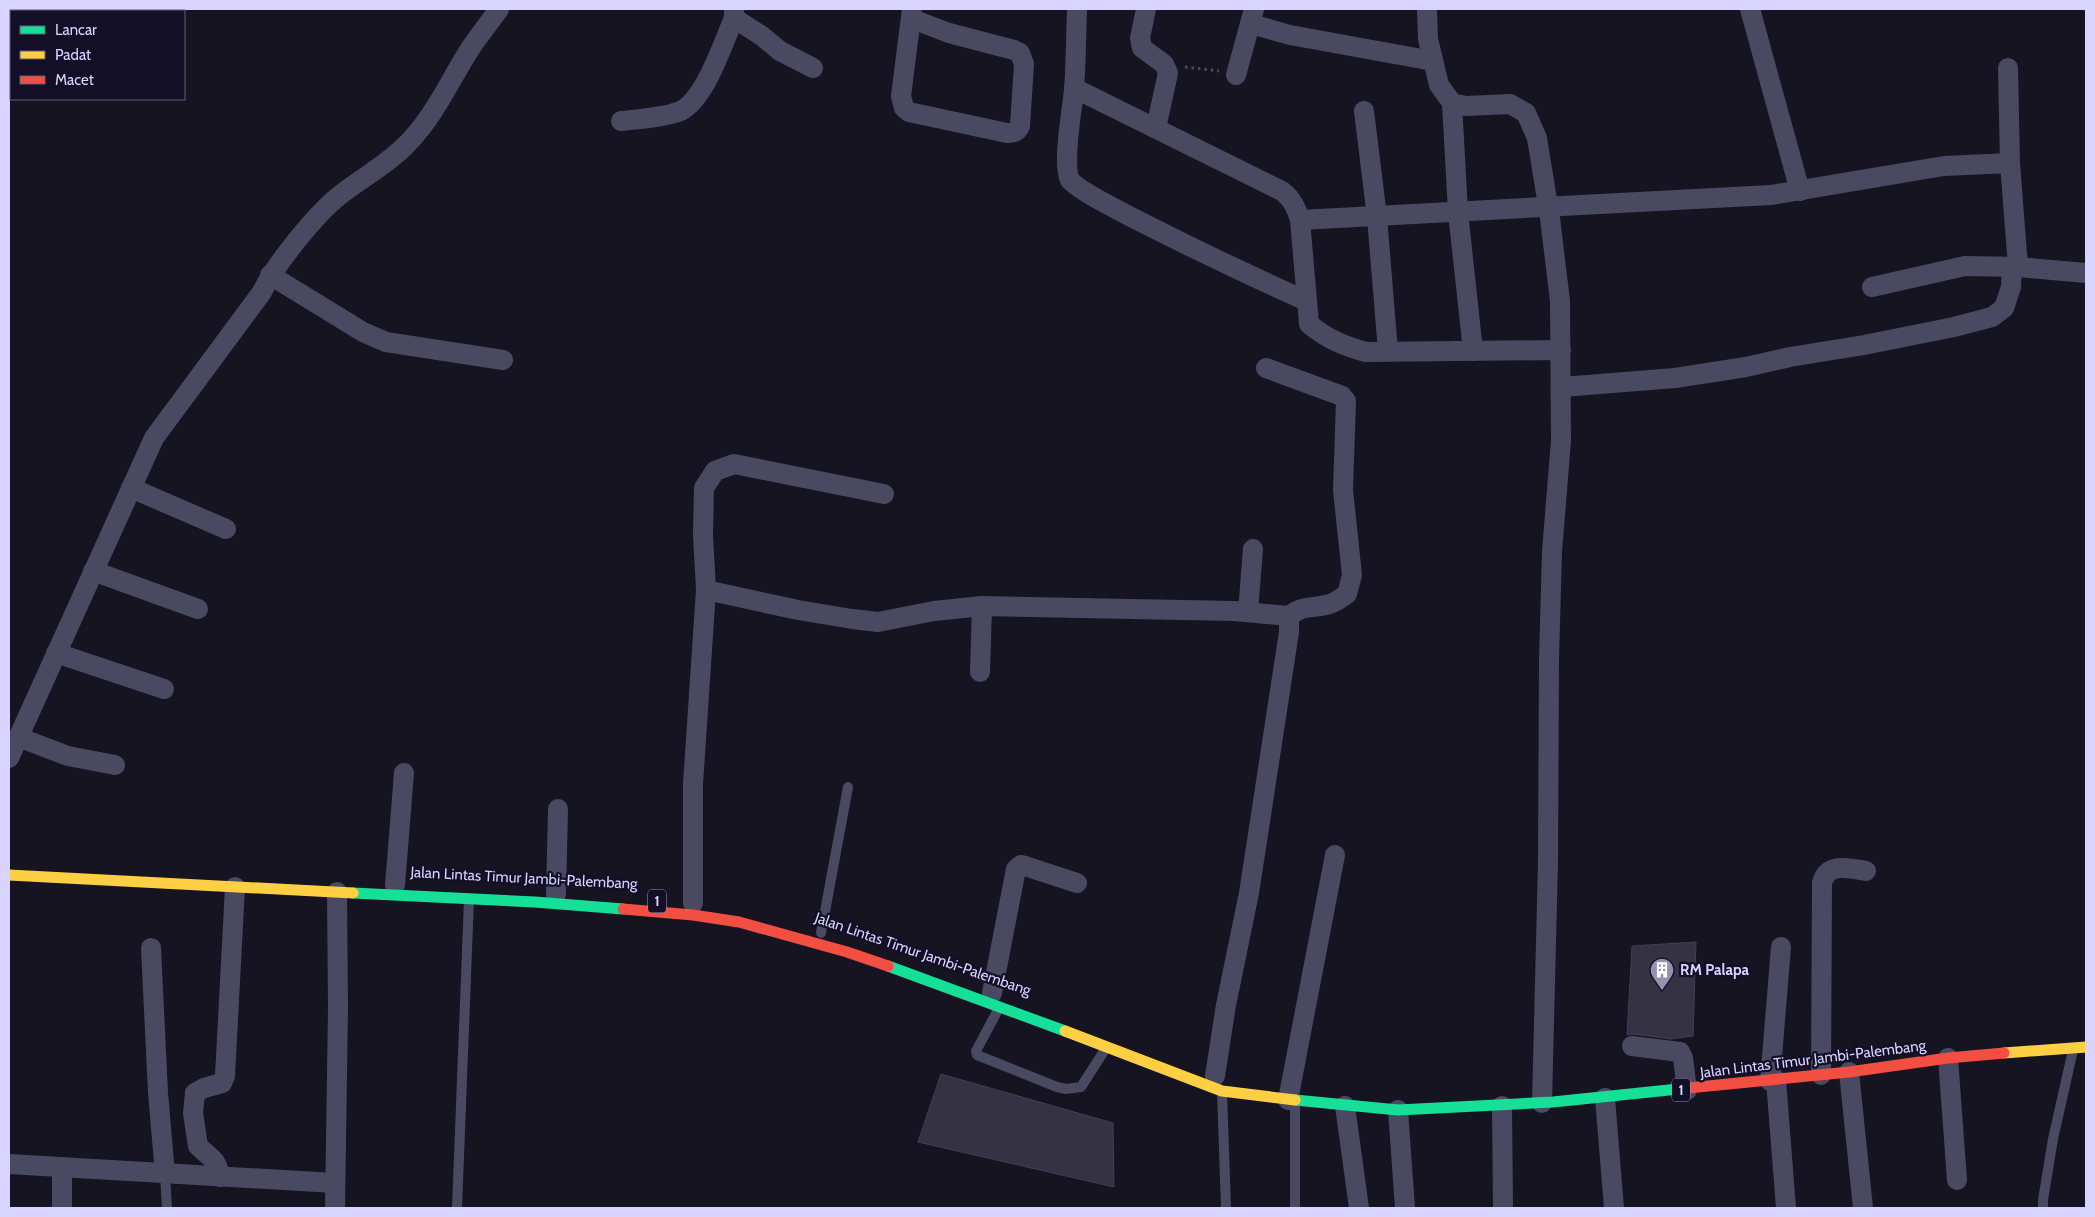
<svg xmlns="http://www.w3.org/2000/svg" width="2095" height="1217" font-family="Cabin,sans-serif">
  <rect width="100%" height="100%" fill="#161421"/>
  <g fill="#343243" stroke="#433f54">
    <path d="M1696,942L1693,1036L1671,1039L1633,1034L1627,1035L1632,946Z"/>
    <path d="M941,1074L1113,1123L1114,1187L918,1142Z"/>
  </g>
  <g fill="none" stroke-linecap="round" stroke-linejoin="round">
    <path stroke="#44505f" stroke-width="3" stroke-dasharray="2.5 4" stroke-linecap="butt" d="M1185,67L1219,71"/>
    <g stroke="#4a4962" stroke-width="10">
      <path d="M821,933L848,787"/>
      <path d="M999,1008L976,1051L977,1055L1057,1087L1066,1089L1081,1087L1106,1048"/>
      <path d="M1222,1092L1226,1208"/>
      <path d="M165,1174L167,1208"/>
      <path d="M457,1208L469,899"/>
      <path d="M1295,1208V1102"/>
      <path d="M2043,1208V1200L2053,1139L2073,1050"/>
    </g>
    <g stroke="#4a4962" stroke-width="20">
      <path d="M734,9V18L762,36L780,51L813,68"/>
      <path d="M1146,9L1140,38L1142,48L1164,64L1168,73L1156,128"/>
      <path d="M1427,9L1428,39L1439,85L1452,103L1466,106L1510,104L1526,113L1537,138L1550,218L1560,301L1561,441L1552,551L1549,659L1548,862L1542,1103"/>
      <path d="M1750,9L1800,191"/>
      <path d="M1077,10C1076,36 1076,63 1074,90C1072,110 1062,164 1070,180C1078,196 1277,288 1307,301"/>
      <path d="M912,19L949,33L1014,50L1020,53L1024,64L1020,126C1017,132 1014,133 1007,133L909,112L904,108L901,96L912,9"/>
      <path d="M1251,24L1290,35L1433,61"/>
      <path d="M2008,68L2010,163"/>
      <path d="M1236,75L1254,9"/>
      <path d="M1074,88L1282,191C1292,199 1296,207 1300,220L1309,324C1327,339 1344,346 1366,352L1561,350"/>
      <path d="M1452,103L1458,212L1473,351"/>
      <path d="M1364,111L1377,217L1388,351"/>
      <path d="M621,121C639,119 660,118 678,112C704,103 723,43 734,18"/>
      <path d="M1300,220L1771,195L1944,166L2010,163L2018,267"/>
      <path d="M270,275L363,332L386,342L503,360"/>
      <path d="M1872,287L1965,266L2018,267L2086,273"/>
      <path d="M1266,368L1342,396L1346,401L1343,490L1352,575L1347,594C1341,598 1334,604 1326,605C1310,609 1303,605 1289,616"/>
      <path d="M1562,387L1675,378L1746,367L1790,357L1864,345L1954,327L1992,317L2004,308L2011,287L2012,267"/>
      <path d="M131,488L226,529"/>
      <path d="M93,571L198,609"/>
      <path d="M706,590L703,535L704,488L715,471L734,464L884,494"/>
      <path d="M1248,612L1253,549"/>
      <path d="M56,653L164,689"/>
      <path d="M980,672L982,606"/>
      <path d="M18,737L68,756L115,765"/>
      <path d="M9,758L154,438L262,292C276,263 318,211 344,192C365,176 389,163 407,144C434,117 450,80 470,49C479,35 490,22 499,9"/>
      <path d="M395,885L404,773"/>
      <path d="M556,894L558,809"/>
      <path d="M693,903V784L706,590L798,610L852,619L878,622L934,611L982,606L1234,611L1289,616V632L1249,893L1226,1005L1215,1076"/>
      <path d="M151,948L158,1093L165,1174"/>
      <path d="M992,993L1016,869L1021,865L1025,866L1077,883"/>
      <path d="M1632,1046L1680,1052L1683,1058L1687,1090"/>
      <path d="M1948,1058L1957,1180"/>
      <path d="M1849,1072L1863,1208"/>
      <path d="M1821,1075L1822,883C1827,862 1850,868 1866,871"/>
      <path d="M1776,1080L1786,1208"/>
      <path d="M1770,1081L1781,947"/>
      <path d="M1605,1098L1614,1208"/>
      <path d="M1288,1100L1335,855"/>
      <path d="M1345,1106L1359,1208"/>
      <path d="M1502,1106L1503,1208"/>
      <path d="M1398,1110L1405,1208"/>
      <path d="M9,1164L335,1183"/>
      <path d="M62,1167V1208"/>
      <path d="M220,1177C217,1158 210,1158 198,1146L193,1113L195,1093L204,1088L222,1083L225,1076L235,887"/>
      <path d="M335,1208L338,1007L337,892"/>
    </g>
    <g stroke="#16e098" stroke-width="11">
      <path d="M353,893L535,902L623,909"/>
      <path d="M888,966L1065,1031"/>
      <path d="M1295,1100L1398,1110L1553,1102L1688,1088"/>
    </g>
    <g stroke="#ffcf43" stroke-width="11">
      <path d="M9,875L353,893"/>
      <path d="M1065,1031L1222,1091L1295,1100"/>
      <path d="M2004,1053L2086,1047"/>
    </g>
    <g stroke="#f24e42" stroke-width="11">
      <path d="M623,909L693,915L739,922L847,952L888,966"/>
      <path d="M1688,1088L1849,1072L1948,1058L2004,1053"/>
    </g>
  </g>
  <defs>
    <symbol id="building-pin" viewBox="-11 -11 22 30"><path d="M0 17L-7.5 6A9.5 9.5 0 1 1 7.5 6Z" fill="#9591b1" stroke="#130f26"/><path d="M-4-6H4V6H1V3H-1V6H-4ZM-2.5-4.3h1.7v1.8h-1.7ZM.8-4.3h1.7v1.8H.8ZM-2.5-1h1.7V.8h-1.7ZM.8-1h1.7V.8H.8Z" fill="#fff"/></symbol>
  </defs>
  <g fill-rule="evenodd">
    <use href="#building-pin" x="1648" y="956" width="28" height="38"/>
  </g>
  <g text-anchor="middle" stroke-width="4.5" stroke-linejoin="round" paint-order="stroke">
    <g fill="#130f26" stroke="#9e99be" stroke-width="1">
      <rect x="648" y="889.5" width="18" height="23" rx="4"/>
      <rect x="1672" y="1078.5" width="18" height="23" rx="4"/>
    </g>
    <g font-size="14" font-weight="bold" fill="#d9d4ff">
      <text x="657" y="906">1</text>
      <text x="1681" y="1095">1</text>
    </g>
    <g font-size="15" fill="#d9d4ff" stroke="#130f26">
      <text transform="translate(524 878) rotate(3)" y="5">Jalan Lintas Timur Jambi-Palembang</text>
      <text transform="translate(923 954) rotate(19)" y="5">Jalan Lintas Timur Jambi-Palembang</text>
      <text transform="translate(1813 1059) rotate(-7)" y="5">Jalan Lintas Timur Jambi-Palembang</text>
    </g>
    <g font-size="15" font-weight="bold" fill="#d9d4ff" stroke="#130f26" text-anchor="start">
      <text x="1680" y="975">RM Palapa</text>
    </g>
  </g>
  <rect width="2095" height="1217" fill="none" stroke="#d9d4ff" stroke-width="20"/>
  <rect x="10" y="10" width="175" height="90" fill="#130f26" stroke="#625e7d"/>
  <rect x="20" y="26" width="25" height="8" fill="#16e098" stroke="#625e7d"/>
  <text x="55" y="35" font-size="15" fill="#d9d4ff">Lancar</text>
  <rect x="20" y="51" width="25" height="8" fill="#ffcf43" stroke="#625e7d"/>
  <text x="55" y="60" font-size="15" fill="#d9d4ff">Padat</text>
  <rect x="20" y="76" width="25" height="8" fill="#f24e42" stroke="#625e7d"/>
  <text x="55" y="85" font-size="15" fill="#d9d4ff">Macet</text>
</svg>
